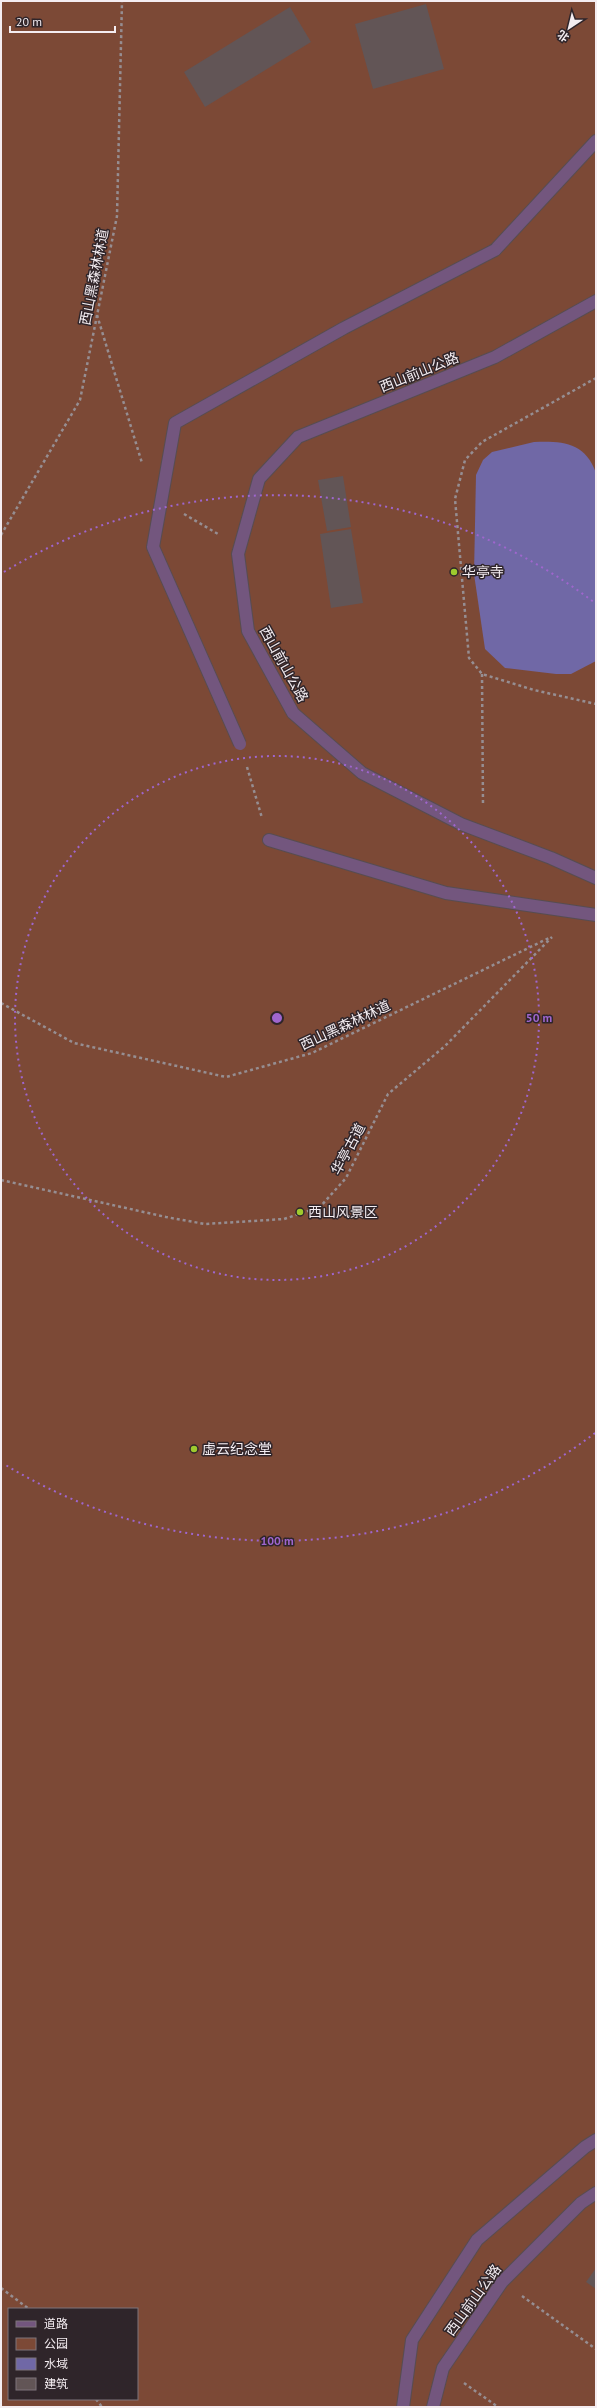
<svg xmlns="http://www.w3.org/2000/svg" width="597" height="2408" font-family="'PT Sans','Noto Sans SC',sans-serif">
  <rect width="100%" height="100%" fill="#392f34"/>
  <path fill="#7c4936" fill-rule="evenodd" d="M1,1H596V2407H1ZM9,2309H137V2399H9Z"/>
  <path fill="#7068a6" d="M534,442C562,441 585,442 596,473V661L571,674H556L505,668L485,649L474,574L476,475L483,460L492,452Z"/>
  <g fill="#625556">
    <path d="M426,4L444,69L373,89L355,24Z"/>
    <path d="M290,7L311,42L205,107L184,72Z"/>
    <path d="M343,476L351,527L327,531L318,480Z"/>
    <path d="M351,529L363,603L331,608L320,534Z"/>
    <path d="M596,2268V2289L586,2282Z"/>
  </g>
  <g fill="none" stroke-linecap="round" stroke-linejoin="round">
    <defs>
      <g id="minor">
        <path d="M495,250L596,141"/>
        <path d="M596,301L495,357L298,437L259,479L238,554L248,631L293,713L362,773L461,824L551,858L596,878"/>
        <path d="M269,840L446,893L596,915"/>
        <path d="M403,2407L412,2340L477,2240L585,2147L596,2140"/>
        <path d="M433,2407L443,2368L502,2282L581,2203L596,2193"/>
      </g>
    </defs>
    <use href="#minor" stroke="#574d52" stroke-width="14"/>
    <g stroke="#968e92" stroke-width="2.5" stroke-dasharray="3 3" stroke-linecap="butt">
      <path d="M97,315L142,463"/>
      <path d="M596,378L482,442L465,460L455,499L469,658L482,674L534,690L596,704"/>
      <path d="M184,514L218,534"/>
      <path d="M1,535L80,400L117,216L122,1"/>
      <path d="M482,674L483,805"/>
      <path d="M247,767L262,818"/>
      <path d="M1,1003L74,1043L226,1077L312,1053L551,937"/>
      <path d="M1,1180L166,1217L205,1224L284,1219L320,1207L346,1178L388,1094L445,1046L552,937"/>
      <path d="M1,2288L29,2309"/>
      <path d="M522,2296L596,2349"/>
      <path d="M464,2383L498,2407"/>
      <path d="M96,2399L102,2407"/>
    </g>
    <use href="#minor" stroke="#73567e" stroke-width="12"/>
    <defs>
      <path id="minor-bridge" d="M240,744L153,547L175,423L344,328L495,250"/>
    </defs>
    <use href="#minor-bridge" stroke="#574d52" stroke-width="14" stroke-linecap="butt"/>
    <use href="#minor-bridge" stroke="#73567e" stroke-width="12"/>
  </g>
  <g fill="none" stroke="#9f66ce" stroke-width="2" stroke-dasharray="2 4">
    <circle cx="277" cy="1018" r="262"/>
    <path d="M595 1433A523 523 0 0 1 4 1464M4 572A523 523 0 0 1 595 603"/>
  </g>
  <g fill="#9eca2e" stroke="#2f252a" stroke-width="1.5">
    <circle cx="454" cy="572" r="4"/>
    <circle cx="300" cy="1212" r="4"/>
    <circle cx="194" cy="1449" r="4"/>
  </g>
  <g text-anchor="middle" stroke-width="3" stroke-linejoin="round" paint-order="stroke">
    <g font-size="14" fill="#f4edf1" stroke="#2f252a">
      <text transform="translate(94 277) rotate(-79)" y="5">西山黑森林林道</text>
      <text transform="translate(419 372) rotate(-22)" y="5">西山前山公路</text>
      <text transform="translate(284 664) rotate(61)" y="5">西山前山公路</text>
      <text transform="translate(345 1025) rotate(-25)" y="5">西山黑森林林道</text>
      <text transform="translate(348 1149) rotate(-62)" y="5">华亭古道</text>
      <text transform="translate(473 2300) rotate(-54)" y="5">西山前山公路</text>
    </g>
    <g font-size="14" fill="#f4edf1" stroke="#2f252a" text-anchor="start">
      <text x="462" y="577">华亭寺</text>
      <text x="308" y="1217">西山风景区</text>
      <text x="202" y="1454">虚云纪念堂</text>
    </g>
  </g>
  <circle cx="277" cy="1018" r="6" fill="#9f66ce" stroke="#2f252a" stroke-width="2"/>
  <g font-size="12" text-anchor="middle" font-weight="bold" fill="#9f66ce" stroke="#2f252a" stroke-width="3" stroke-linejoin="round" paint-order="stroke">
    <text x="539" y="1022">50 m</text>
    <text x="277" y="1545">100 m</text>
  </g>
  <rect width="597" height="2408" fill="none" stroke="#f4edf1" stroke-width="4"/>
  <rect x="8" y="2308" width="130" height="92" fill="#2f252a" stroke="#7e757a"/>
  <rect x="16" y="2321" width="20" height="6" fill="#73567e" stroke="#7e757a"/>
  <text x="44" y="2328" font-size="12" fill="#f4edf1">道路</text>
  <rect x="16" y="2338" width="20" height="12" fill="#7c4936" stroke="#7e757a"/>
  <text x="44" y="2348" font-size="12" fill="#f4edf1">公园</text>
  <rect x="16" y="2358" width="20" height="12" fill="#7068a6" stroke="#7e757a"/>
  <text x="44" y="2368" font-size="12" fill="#f4edf1">水域</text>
  <rect x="16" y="2378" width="20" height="12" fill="#625556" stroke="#7e757a"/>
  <text x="44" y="2388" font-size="12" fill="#f4edf1">建筑</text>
  <g transform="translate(569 28) rotate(215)" stroke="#2f252a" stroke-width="3" paint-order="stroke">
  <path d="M0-3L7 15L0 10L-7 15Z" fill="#f4edf1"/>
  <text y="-6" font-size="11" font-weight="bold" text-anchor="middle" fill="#f4edf1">北</text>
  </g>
  <path d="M10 26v6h105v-6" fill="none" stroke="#f4edf1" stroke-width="2"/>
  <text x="16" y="26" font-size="12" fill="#f4edf1" stroke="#2f252a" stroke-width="3" paint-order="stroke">20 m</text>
</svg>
